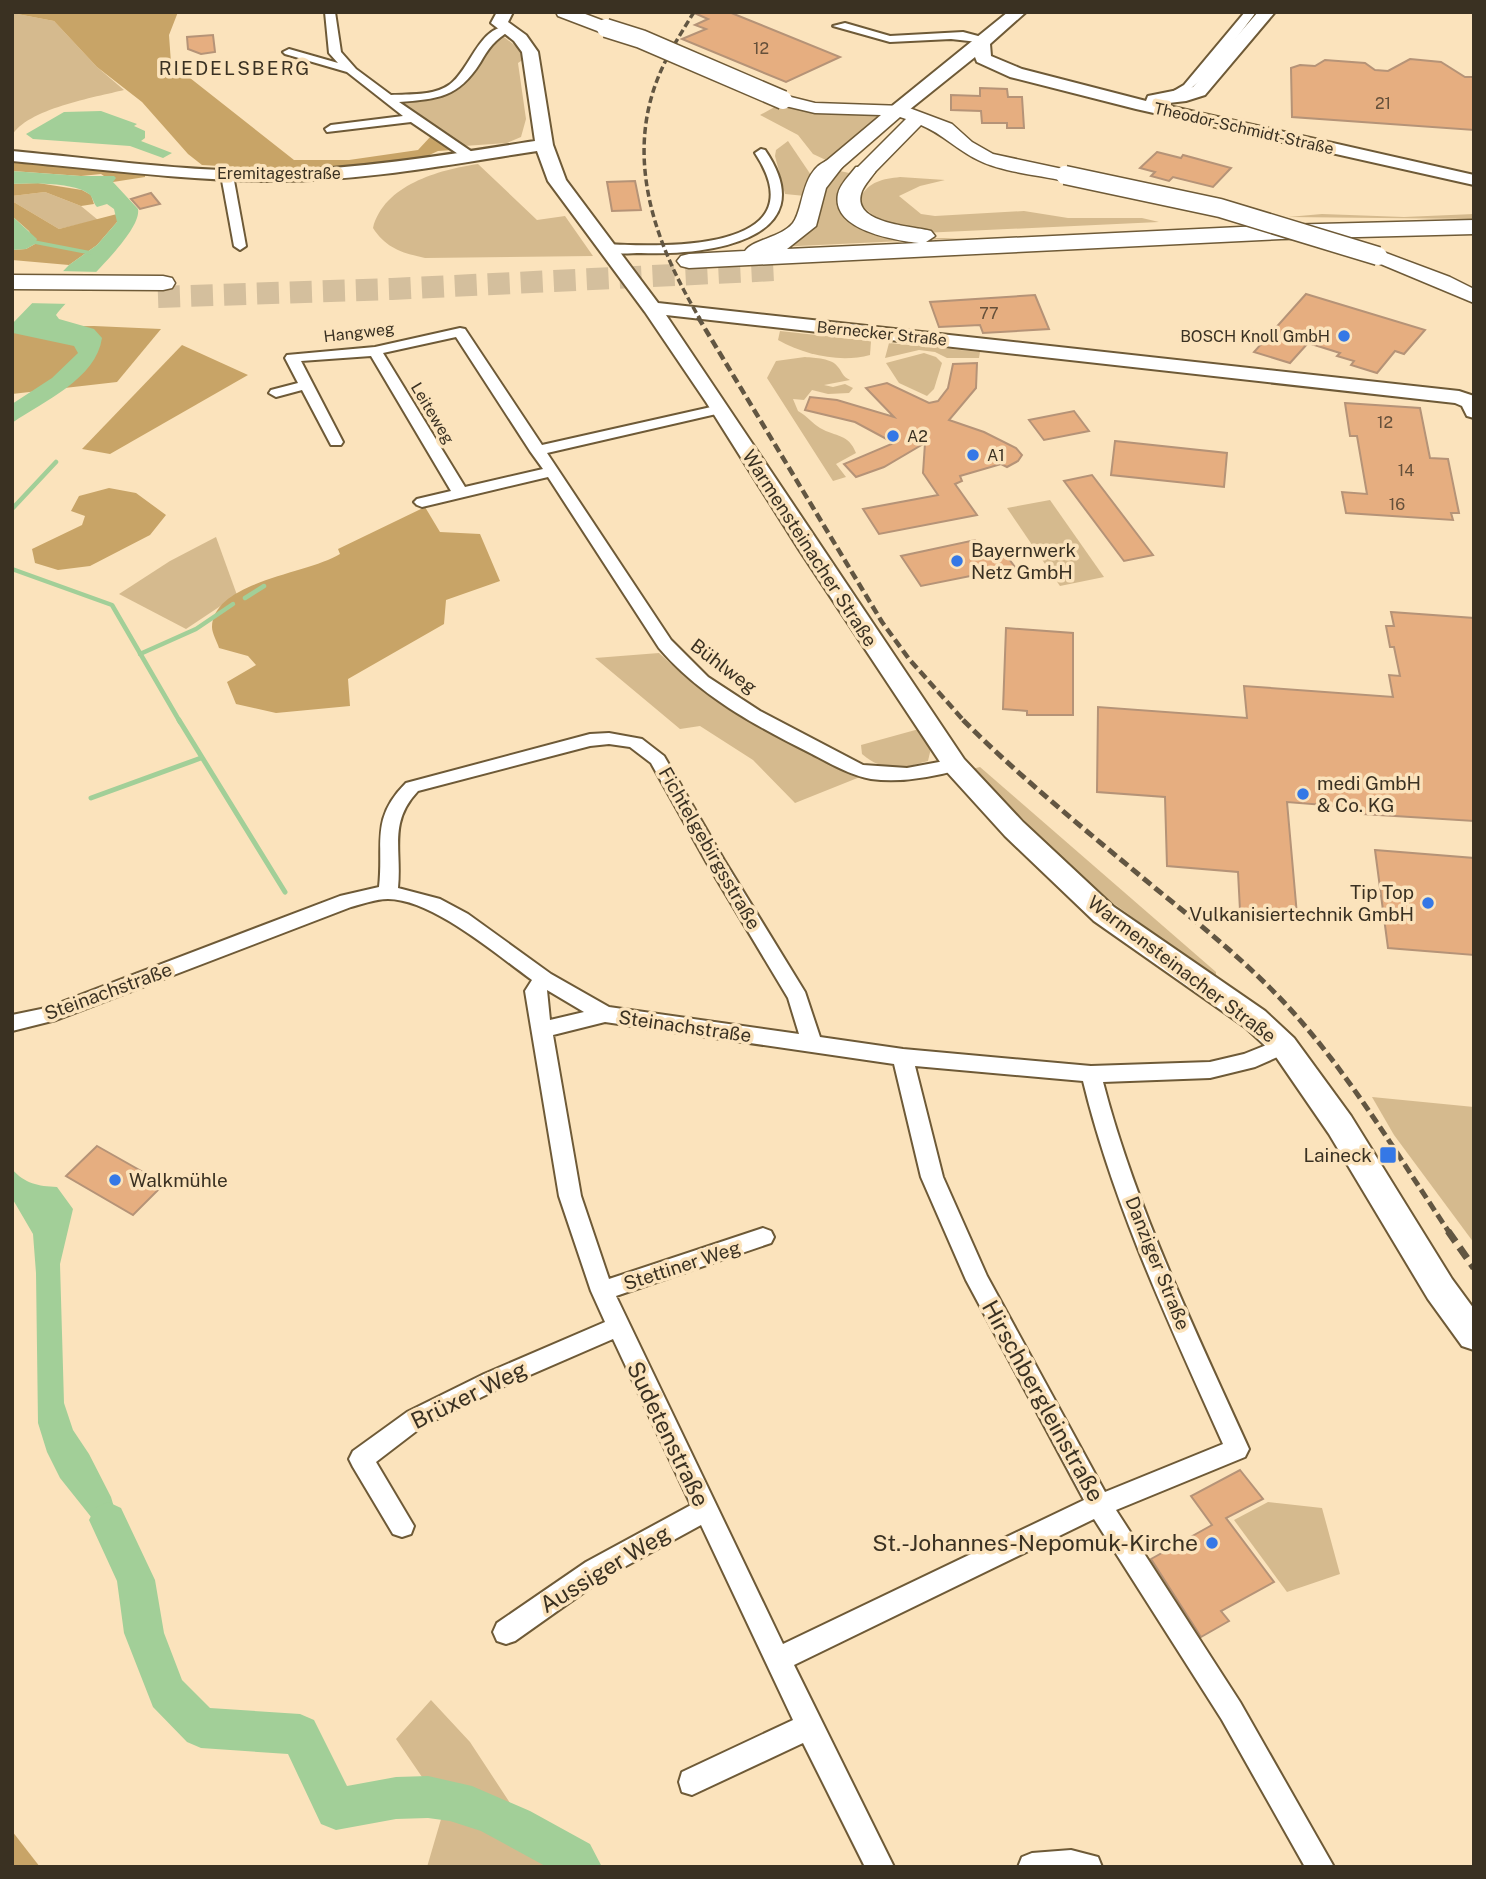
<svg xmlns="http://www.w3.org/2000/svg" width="1486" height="1879" font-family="'Public Sans',sans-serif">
  <rect width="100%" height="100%" fill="#fbe3bc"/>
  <g fill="#d5ba8e">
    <path d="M12,13L54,21L97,67L124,90C96,97 26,109 12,136Z"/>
    <path d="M500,34L517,47L524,59L518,63L526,119L521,137L507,143L464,146L404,103L412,98L444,94Z"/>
    <path d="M780,104L804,111L881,114L828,161L813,154L798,135L760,115Z"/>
    <path d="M788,141L813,178L805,196L785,194L775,156L776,150Z"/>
    <path d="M478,164L537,220L565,216L593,256L425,258C402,253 386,248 373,228C384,185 438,170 478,164Z"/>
    <path d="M835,170L854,174L843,208L925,238H965L777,247Z"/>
    <path d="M900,177L945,180L920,186L899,196L921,214L935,216L1024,211L1068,218H1142L1159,222L922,233L880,221L862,206L860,198C869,181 883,179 900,177Z"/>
    <path d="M45,192L81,206L98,220L59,229L12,201V196Z"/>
    <path d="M1322,214L1404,217L1474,214V219L1288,217Z"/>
    <path d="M780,331L871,341L870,355C840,363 805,355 778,340Z"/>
    <path d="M889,343L980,352L979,358H947L935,352L919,350L885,358Z"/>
    <path d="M924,353L936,357L942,363L934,389L927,396L899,383L886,363Z"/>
    <path d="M805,357C815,358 832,358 838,367C843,373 842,376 850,380L824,385L833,387L845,384L853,388L849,393L828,394L812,390L804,400L793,399L798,411C807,416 812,423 820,428C836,437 849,434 856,453L836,464L846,477L833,481L767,378L776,361Z"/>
    <path d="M1050,500L1104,577L1060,586L1007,508Z"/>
    <path d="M216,537L237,595L186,629L119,594L170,561Z"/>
    <path d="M659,653C716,708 789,741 860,777L795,803L753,760L700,726L680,729L595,658Z"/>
    <path d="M919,729L931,748L928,761C900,769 885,773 862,754L861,745Z"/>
    <path d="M980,767L1216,972V978L1095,890L972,769Z"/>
    <path d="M1372,1097L1474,1107V1243L1394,1135Z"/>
    <path d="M1268,1502L1322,1508L1340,1574L1287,1592L1234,1520Z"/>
    <path d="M431,1700L470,1742L552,1867H427L444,1809L396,1739Z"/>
  </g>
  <g fill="#c8a467">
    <path d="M178,12L169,35L171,63L294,160H349L418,150L431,136L452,150L438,151L425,157L343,166L274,169L202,165L188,154L142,102L97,67L54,21L12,13Z"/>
    <path d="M12,160L145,174V177L113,182L101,174L81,176L12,171Z"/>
    <path d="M38,183L82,190L91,195L94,204L81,206L45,192L12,196V184Z"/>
    <path d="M12,201L59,229L117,214V222L97,245L69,265L12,260V250L26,249L35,244L29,231L12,216Z"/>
    <path d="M94,326L161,329L117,382L12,394V327Z"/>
    <path d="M182,345L248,375L110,454L82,449Z"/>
    <path d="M109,488L136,493L166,515L150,535L90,566L58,570L35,563L32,549L82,525L85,516L71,511L79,496Z"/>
    <path d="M425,507L440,532L480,534L500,581L446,600L444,624L348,679L350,706L276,713L236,704L227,682L256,665L248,656L219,648C217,642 212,633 212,627C213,581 308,574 340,554L338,549Z"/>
    <path d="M12,1831L40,1867H12Z"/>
  </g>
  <g fill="#a2cf98">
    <path d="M101,111L137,124L134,126L145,131V138L141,141L172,153L163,158L130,146L33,139L26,134L64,112Z"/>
    <path d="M12,171L81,176H114L116,178L113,182L138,209C142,234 72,293 56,315L59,319L94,329L102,338C96,379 44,401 12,423V404L52,378L78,353L74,346L13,333L12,324L69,265L97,245L117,222L114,209L107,204L97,207C93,203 93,197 89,194C74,182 31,183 12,184Z"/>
    <path d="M12,216L37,239L35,244L26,249L12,250Z"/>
    <path d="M12,1169C25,1184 38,1186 57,1187L73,1209L60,1264L64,1403L73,1430L89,1454L111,1497L128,1555L123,1557L60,1478L47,1452L38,1423L36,1273L33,1234L12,1198Z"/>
  </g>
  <path fill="#fbe3bc" d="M58,271L101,272L71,304L26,303Z"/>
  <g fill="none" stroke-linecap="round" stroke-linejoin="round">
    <path stroke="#a2cf98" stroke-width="3.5" d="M29,241L91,253"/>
    <g stroke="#a2cf98" stroke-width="4.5">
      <path d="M12,509L56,462"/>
      <path d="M12,569L112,605L180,722"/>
      <path d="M245,598L264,586"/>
      <path d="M140,654L196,629L233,604"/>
    </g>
    <g stroke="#a2cf98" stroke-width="5">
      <path d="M179,720L285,892"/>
      <path d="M91,798L201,758"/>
    </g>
    <path fill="#a2cf98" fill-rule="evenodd" d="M108,1502L121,1508L155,1580L164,1633L182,1680L210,1708L300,1714L314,1720L347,1786L396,1777L428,1776L472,1786L530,1811L590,1844L602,1867H547L481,1831L450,1821L428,1818L396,1819L336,1830L321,1824L288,1754L201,1748L187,1742L153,1707L124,1633L117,1581L89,1520L95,1508Z"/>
  </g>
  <g fill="#e6ae80" stroke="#b59377" stroke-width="2">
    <path d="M692,12H729L840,57L786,82L682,39L706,29L695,25L708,19Z"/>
    <path d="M213,35L215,52L201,54L188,49L187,37Z"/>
    <path d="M1410,59L1441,62L1465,77H1474V130L1292,117L1291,68L1300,65L1315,66L1325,60L1365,63L1375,70L1388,71Z"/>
    <path d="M980,88L1007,89L1008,97H1022L1024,128H1007V123H982L981,111L951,110V95L980,96Z"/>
    <path d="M1157,152L1181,158L1183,155L1231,168L1213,187L1173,177L1169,181L1151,176L1155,172L1140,168Z"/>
    <path d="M635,181L641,210L612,211L607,182Z"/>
    <path d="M151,193L160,204L140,209L131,199Z"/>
    <path d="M1306,294L1425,330L1404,354L1395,351L1377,373L1351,365L1354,361L1337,356L1340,353L1308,343L1290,363L1254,352Z"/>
    <path d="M1035,295L1049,329L983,333L980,325L939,327L930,302Z"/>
    <path d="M977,363L976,388L949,420L984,432L1016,448L1022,455L1018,461L1007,467L1001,464L960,476L962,481L955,484L977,515L879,534L863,509L938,495L923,473L925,443L884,467L856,477L844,464L894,443L855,422L805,410L810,397L837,400L894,417L866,388L887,383L929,403L938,401L948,388L953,364Z"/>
    <path d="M1345,403L1420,408L1430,458L1448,459L1459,513H1451L1453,520L1346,513L1342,492L1367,494L1357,436H1350Z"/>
    <path d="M1074,411L1089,431L1044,440L1029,420Z"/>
    <path d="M1115,441L1227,453L1224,487L1111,475Z"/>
    <path d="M1092,475L1153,555L1124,561L1064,481Z"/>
    <path d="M975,540L982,551L1000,547L1015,567L921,586L901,556Z"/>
    <path d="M1391,612L1474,618V821L1363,814L1362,808L1287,802L1297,915L1240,910L1238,872L1167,866L1165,797L1097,792L1098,707L1247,718L1244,686L1393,697L1389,675L1400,676L1394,647H1390L1386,626H1394Z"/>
    <path d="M1006,628L1073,633V715H1027V711L1003,709Z"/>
    <path d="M1375,850L1474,858V955L1388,948Z"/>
    <path d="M97,1146L164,1184L133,1215L66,1176Z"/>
    <path d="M1240,1470L1263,1499L1226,1518L1274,1582L1221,1611L1229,1621L1201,1637L1151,1559L1212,1525L1191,1496Z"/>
  </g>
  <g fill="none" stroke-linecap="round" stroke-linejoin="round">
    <path stroke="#d4bf9d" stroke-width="22" stroke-dasharray="22 11" stroke-linecap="butt" d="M158,297L392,289L775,270"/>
    <defs>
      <g id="street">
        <path d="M325,12H335L341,52L356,69L391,95C410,94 433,96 449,85C470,71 480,23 510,27V31C495,39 488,49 480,63C458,98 437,99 399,102L475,154V160H467L411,122L327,132L325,129L331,125L403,116L347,72L285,54L283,52L289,49L338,63L329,53Z"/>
        <path d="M1245,12H1256C1240,33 1189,106 1162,102V98L1184,85Z"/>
        <path d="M845,23L890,36L963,32L993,40L987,43L951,39L890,42L833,26Z"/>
        <path d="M761,149L765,150C827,241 704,256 641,253C629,253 609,256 600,248L606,244C661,247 821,253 755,153Z"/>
        <path d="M227,171L233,175L246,246L240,250L234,246L221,175Z"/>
        <path d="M460,328L465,329L542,445L720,405L725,406L727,409L725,412L547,453L671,640L708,677L760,711L863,765L907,768L955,759L961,761L964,765L961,769C933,777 901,783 871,779C850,775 831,764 812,754C756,726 700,696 659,648L548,477L422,507L417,505L414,502L417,499L451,491L371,356L301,361L343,442L341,445H331L302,390L276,397L269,393L271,390L298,383L285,358L287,355L375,347ZM456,337L530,451L543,469L465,487L383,353Z"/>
        <path d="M609,733L642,739L664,756L724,860L805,992L820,1037L903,1049L1091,1066L1210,1062L1244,1054L1284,1038L1291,1041L1294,1046L1291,1051L1255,1067L1210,1078L1103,1082C1135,1206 1196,1332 1249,1449L1245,1457L1116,1510L1240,1702L1334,1867H1305L1222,1720L1094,1519L794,1665L894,1867H865L803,1743L692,1795L682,1792L679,1782L682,1772L793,1720L701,1525L604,1578L515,1641L506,1644L497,1641L493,1632L497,1623L586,1562L691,1505L613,1339L500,1388L423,1426L376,1462L414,1526L411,1534L402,1537L393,1534L353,1467L349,1459L353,1451L407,1412L484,1374L605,1322L591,1291L559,1196L525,991L532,980C497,955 432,899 388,899C376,899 362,904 351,907L56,1020L12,1031V1015L46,1008L340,896L379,887C384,843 370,819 406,783L590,734ZM609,744L630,747L651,763L707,863L788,998L799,1034L609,1007L551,974L468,914L440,899L398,888C402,849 388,823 418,791L590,746ZM547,990L584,1012L550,1020ZM605,1022L894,1064L921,1177L966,1280L1084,1500L783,1644L616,1296L771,1243L774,1237L771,1231L763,1228L609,1279L581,1196L553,1035ZM915,1066L1083,1081C1113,1205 1171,1328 1223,1444L1105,1492L987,1276L943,1177Z"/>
        <path d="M1071,1850L1098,1857L1102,1867H1018L1022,1857L1032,1853Z"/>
      </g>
      <g id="secondary">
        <path d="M497,12H513L508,22L526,35L538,52L553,145L566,180L658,303L1459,391L1474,396V418L1467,416L1462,406L1455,403L666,315L964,759L1023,822L1114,907L1265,1011L1294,1038L1351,1116L1452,1279L1474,1309V1350L1462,1346L1428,1299L1329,1134L1274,1054L1245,1027L1094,921L1005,836L946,771L800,551L706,402L645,312L548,181L537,151C452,164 365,181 278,181C189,181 100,169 12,161V151C101,159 193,173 282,171C367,168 451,154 535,141L522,52L514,41L491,23Z"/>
        <path d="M1008,12H1026L990,44L991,56L1022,69L1146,101L1148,96L1193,87L1258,12H1275L1205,95L1186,101L1160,104L1474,175V185L1136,109L1010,77L977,62L975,57L904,114H892L889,110L892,106Z"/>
      </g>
      <g id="primary">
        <path d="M556,12H580L612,24L615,28L612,32H600L558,16Z"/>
        <path d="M783,95L815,103L904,106L952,124L972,142L993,154L1072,171L1075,175L1065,181C1039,175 1001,172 978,160C957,150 943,134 921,125L871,176H857L854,172L857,168L906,119L900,117L839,170H825L823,166L825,162L881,115L815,113L777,104L774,100L777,96Z"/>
        <path d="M1378,250L1450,277L1474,289V303L1371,260L1368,256L1371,252Z"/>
      </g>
      <g id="highway">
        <path d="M832,159L840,161L843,166L826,188L816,226L787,249L919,243C894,240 831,230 838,194C840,184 850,175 856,167H872L875,172C871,178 865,184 862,191C849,224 912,226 931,231L935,236L926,242L1281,225L1474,220V234L1281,239L689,268L681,266L677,261L681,256L689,254L745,251C753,239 781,238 793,223C805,207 800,167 832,159Z"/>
        <path d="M12,275L163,276L172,278L175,283L172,288L163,290L12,289Z"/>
      </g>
    </defs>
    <use href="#street" stroke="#6e5a37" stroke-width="4"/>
    <use href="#secondary" stroke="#6e5a37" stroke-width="4"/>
    <use href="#primary" stroke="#6e5a37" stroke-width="3"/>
    <use href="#highway" stroke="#6e5a37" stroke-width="3"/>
    <use href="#street" fill="#fff" fill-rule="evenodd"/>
    <use href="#secondary" fill="#fff" fill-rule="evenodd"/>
    <use href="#primary" fill="#fff" fill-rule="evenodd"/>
    <use href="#highway" fill="#fff" fill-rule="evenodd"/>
    <path stroke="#625642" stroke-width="3.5" stroke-dasharray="7 3.5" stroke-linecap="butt" d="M694,12C680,35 665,58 656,83C626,165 657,247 700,319"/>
    <path stroke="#625642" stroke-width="4.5" stroke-dasharray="9 4.5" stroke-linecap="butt" d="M698,317L882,622L909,659L965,722"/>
    <path stroke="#625642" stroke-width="5" stroke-dasharray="10 5" stroke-linecap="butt" d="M963,720C1023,780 1089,833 1155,888C1197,922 1240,957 1278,996C1346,1067 1395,1152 1449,1232"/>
    <path stroke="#625642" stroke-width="7" stroke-dasharray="13 7" stroke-linecap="butt" d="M1448,1231L1474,1268"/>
    <defs>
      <g id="primary-bridge">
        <path d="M606,28L641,39L783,100"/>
        <path d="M1065,175L1220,208L1378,256"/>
      </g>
    </defs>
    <use href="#primary-bridge" stroke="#6e5a37" stroke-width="21" stroke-linecap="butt"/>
    <use href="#primary-bridge" stroke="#fff" stroke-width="18"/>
  </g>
  <g fill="#3578e6" stroke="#fbe3bc" stroke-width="2.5">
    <circle cx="1344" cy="336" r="7"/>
    <circle cx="893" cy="436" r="7"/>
    <circle cx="973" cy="455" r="7"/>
    <circle cx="957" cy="561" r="7"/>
    <circle cx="1303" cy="794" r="7"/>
    <circle cx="1428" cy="903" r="7"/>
    <rect x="1379" y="1146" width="18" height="18" rx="3.5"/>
    <circle cx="115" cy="1180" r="7"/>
    <circle cx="1212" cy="1543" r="7"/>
  </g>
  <g text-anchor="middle" stroke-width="7" stroke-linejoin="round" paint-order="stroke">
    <g font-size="16" fill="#65503a">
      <text x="761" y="54">12</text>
      <text x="1383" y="109">21</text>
      <text x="989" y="319">77</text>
      <text x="1385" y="428">12</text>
      <text x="1406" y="476">14</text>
      <text x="1397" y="510">16</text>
    </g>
    <g font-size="16" fill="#3a3122" stroke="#fbe3bc">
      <text transform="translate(1244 128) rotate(13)" y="6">Theodor-Schmidt-Straße</text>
      <text x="279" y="179">Eremitagestraße</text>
      <text transform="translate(359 332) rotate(-7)" y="6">Hangweg</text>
      <text transform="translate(882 333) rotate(6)" y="6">Bernecker Straße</text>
      <text transform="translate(433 413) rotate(59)" y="6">Leiteweg</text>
    </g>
    <g font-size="16" fill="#3a3122" stroke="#fbe3bc" text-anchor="start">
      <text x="1330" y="342" text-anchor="end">BOSCH Knoll GmbH</text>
      <text x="907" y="442">A2</text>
      <text x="987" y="461">A1</text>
    </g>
    <g font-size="19" letter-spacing="2" fill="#3a3122" stroke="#fbe3bc">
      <text x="235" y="75">RIEDELSBERG</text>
    </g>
    <g font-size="19" fill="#3a3122" stroke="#fbe3bc">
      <text transform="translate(810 548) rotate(57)" y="7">Warmensteinacher Straße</text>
      <text transform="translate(724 666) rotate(37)" y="7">Bühlweg</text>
      <text transform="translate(710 848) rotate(60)" y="7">Fichtelgebirgsstraße</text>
      <text transform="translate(1182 969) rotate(37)" y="7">Warmensteinacher Straße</text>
      <text transform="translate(108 991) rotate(-20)" y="7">Steinachstraße</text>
      <text transform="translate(685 1026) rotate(8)" y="7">Steinachstraße</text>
      <text transform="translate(1158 1263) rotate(68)" y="7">Danziger Straße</text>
      <text transform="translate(682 1265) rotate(-18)" y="7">Stettiner Weg</text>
    </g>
    <g font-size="19" fill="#3a3122" stroke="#fbe3bc" text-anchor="start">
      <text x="971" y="557">Bayernwerk<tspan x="971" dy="22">Netz GmbH</tspan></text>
      <text x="1317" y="790">medi GmbH<tspan x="1317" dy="22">&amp; Co. KG</tspan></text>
      <text x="1414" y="899" text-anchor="end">Tip Top<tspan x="1414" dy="22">Vulkanisiertechnik GmbH</tspan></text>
      <text x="1372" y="1162" text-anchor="end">Laineck</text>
      <text x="129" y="1187">Walkmühle</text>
    </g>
    <g font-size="23" fill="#3a3122" stroke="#fbe3bc">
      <text transform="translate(469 1395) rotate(-26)" y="8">Brüxer Weg</text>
      <text transform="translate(1043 1401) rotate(61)" y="8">Hirschbergleinstraße</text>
      <text transform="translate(668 1434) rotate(64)" y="8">Sudetenstraße</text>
      <text transform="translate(605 1569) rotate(-31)" y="8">Aussiger Weg</text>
    </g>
    <g font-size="23" fill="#3a3122" stroke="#fbe3bc" text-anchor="end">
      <text x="1198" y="1551">St.-Johannes-Nepomuk-Kirche</text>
    </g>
  </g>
  <rect width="1486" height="1879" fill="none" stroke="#3a3122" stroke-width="28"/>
</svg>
